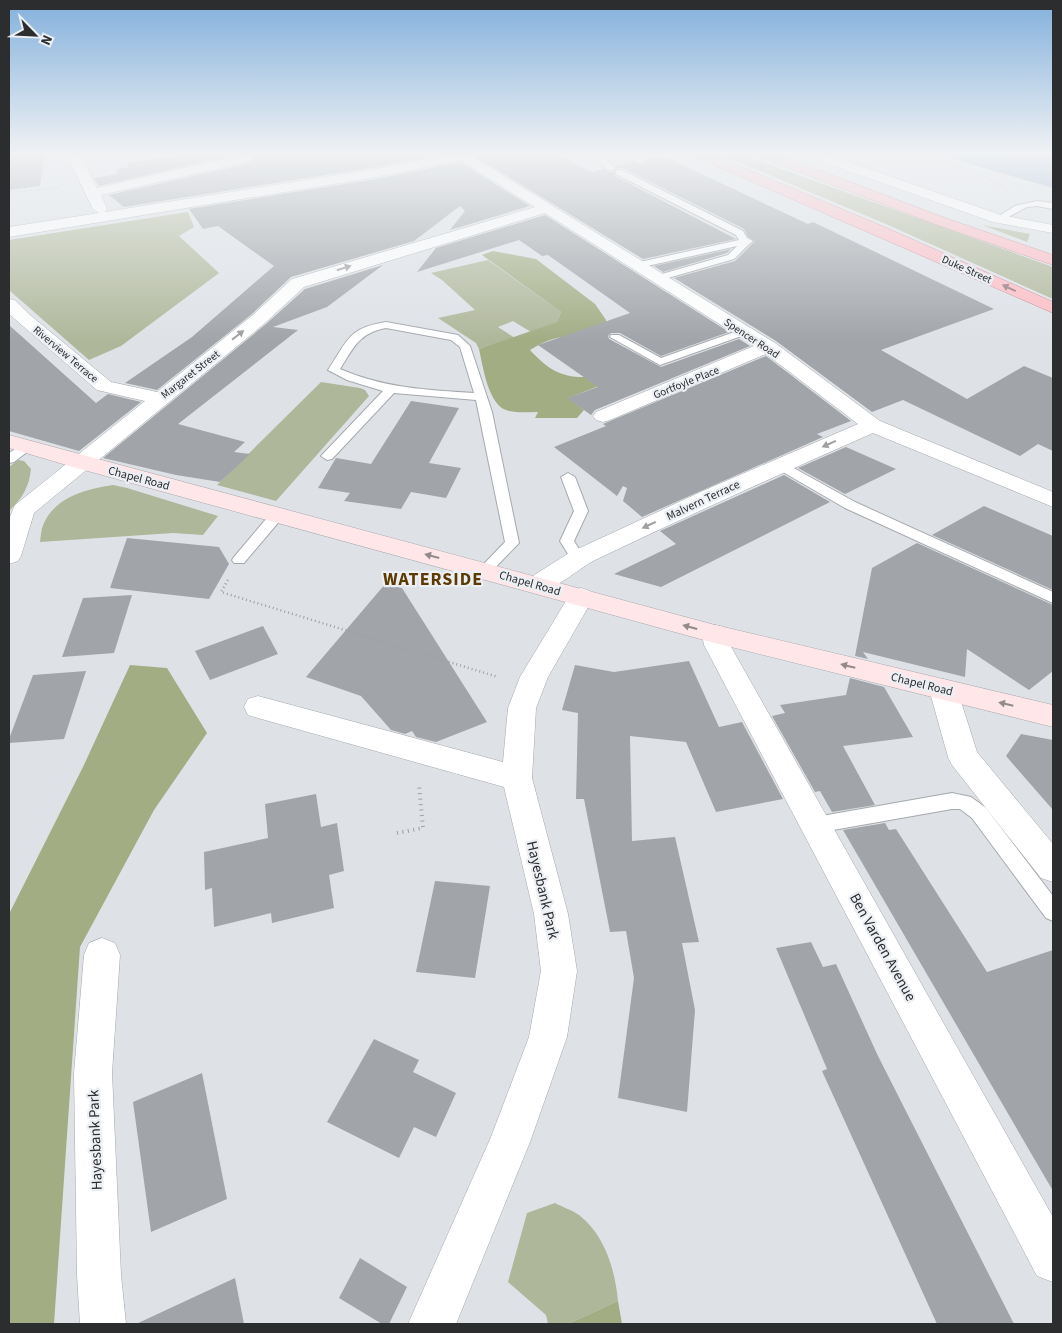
<svg xmlns="http://www.w3.org/2000/svg" width="1062" height="1333" font-family="'Source Sans 3',sans-serif">
  <rect width="100%" height="100%" fill="#dee2e7"/>
  <g fill="#afb79a">
    <path d="M722,155H742L754,159L1053,267V299L886,224Z"/>
    <path d="M188,212L194,227L179,236L219,273L121,346L89,360L9,290V240Z"/>
    <path d="M982,225L1030,234L1027,242Z"/>
    <path d="M488,260L561,312L557,322L531,332L513,321L498,327L515,338L479,349L476,343L438,318L475,310L442,280L431,273Z"/>
    <path d="M321,382L360,388L365,390L369,396L276,501L217,485Z"/>
    <path d="M18,460L24,461L31,469C29,488 22,498 9,511V467Z"/>
    <path d="M113,485L127,488L218,516L203,535L173,533L40,542C41,536 41,529 44,523C56,497 86,489 113,485Z"/>
    <path d="M555,1203C562,1207 572,1210 579,1215C605,1235 615,1270 618,1301L568,1324H548L546,1315L508,1282L527,1213Z"/>
  </g>
  <g fill="#a2ad84">
    <path d="M493,251L536,259L595,304L606,320L605,337C575,335 556,333 530,350C551,373 567,380 598,376L607,383L568,398L584,410L577,418H535L538,412C528,412 518,413 509,411C488,407 483,366 479,349L557,322L561,312L482,255Z"/>
    <path d="M130,665L167,668L207,733L154,810L80,947L54,1324H9V914L83,767Z"/>
    <path d="M618,1301L622,1324H568Z"/>
  </g>
  <path fill="#8ba9ca" d="M939,155H1053V188Z"/>
  <g fill="#a1a5a9">
    <path d="M9,155H45L40,186L9,190Z"/>
    <path d="M183,155H233L99,186L94,178L117,174L116,169L129,167L127,163Z"/>
    <path d="M258,155H438L376,167L124,207L109,195L247,164Z"/>
    <path d="M473,155H559L592,172L604,169L608,172H614L615,176L736,239L643,259Z"/>
    <path d="M663,156L808,224L813,222L994,309L881,350L967,399L1024,366L1053,378V451L1038,444L1020,456L903,400L872,412L776,341L674,278L735,261L755,241L748,237L744,229L623,168H616V166L633,162L641,165L646,162L645,160Z"/>
    <path d="M460,162L530,206L450,230L465,211L460,206L414,241L291,277L252,314L157,390L125,383L192,337L274,266L218,226L203,229L189,209L376,179Z"/>
    <path d="M545,215L729,332L661,356L620,333H611L608,336L609,339L661,367L739,339L750,346L595,410L591,415L567,398L598,387L538,345L630,313L548,255L542,256L519,240L417,272L436,248Z"/>
    <path d="M731,249L727,253L663,272L654,266Z"/>
    <path d="M383,265L327,307L273,327L298,330L178,424L245,442L234,452L250,454L220,482L176,475L103,458L266,324L305,289Z"/>
    <path d="M9,325L96,403L108,394L141,402L79,451L9,431Z"/>
    <path d="M766,356L851,421L817,434L823,437L642,517L623,501L627,488L623,486L617,496L554,447L606,426L603,424Z"/>
    <path d="M411,401L459,408L429,463L461,468L446,498L411,492L401,509L344,501L350,493L318,488L336,458L371,464Z"/>
    <path d="M846,447L896,469L845,494L798,468Z"/>
    <path d="M784,475L830,502L661,587L614,574L676,544L660,531Z"/>
    <path d="M984,506L1053,536V590L932,535Z"/>
    <path d="M127,538L219,547L229,564L209,599L110,588Z"/>
    <path d="M917,543L1053,605V671L1029,690L967,649L965,677L863,652L868,659L855,656L872,568Z"/>
    <path d="M386,583L402,588L487,722L436,742L416,737L412,731L405,734L391,730L361,696L306,677Z"/>
    <path d="M132,595L114,653L62,657L83,598Z"/>
    <path d="M263,626L278,654L210,680L195,651Z"/>
    <path d="M689,661L719,727L742,722L783,799L716,812L686,742L630,736L632,841L675,837L699,942L682,943L695,1010L687,1112L618,1098L634,978L626,931L610,932L584,799H576L578,713L562,710L575,665L614,672Z"/>
    <path d="M86,671L64,739L9,743V739L33,675Z"/>
    <path d="M850,678L884,687L913,737L843,746L875,805L832,812L820,791L815,792L772,716L785,713L780,705L846,695Z"/>
    <path d="M1021,734L1053,740V810L1006,756Z"/>
    <path d="M316,794L321,827L337,823L344,871L329,875L334,908L272,923L271,913L214,927L212,888L205,890L204,852L268,838L265,804Z"/>
    <path d="M885,823L889,830L896,829L987,972L1053,950V1191L843,830Z"/>
    <path d="M435,881L490,886L475,978L416,972Z"/>
    <path d="M811,942L823,967L836,964L878,1056L1014,1324H937L822,1071L827,1069L776,948Z"/>
    <path d="M374,1039L419,1060L413,1072L456,1093L436,1137L414,1127L399,1158L327,1122Z"/>
    <path d="M202,1073L227,1199L151,1232L133,1102Z"/>
    <path d="M360,1258L407,1287L389,1324H382L339,1298Z"/>
    <path d="M235,1278L244,1324H136Z"/>
  </g>
  <g fill="none" stroke-linecap="round" stroke-linejoin="round">
    <defs>
      <g id="service">
        <path d="M597,155H605L603,158L614,166V170H608L596,160Z"/>
        <path d="M618,155H629L644,161L640,163Z"/>
        <path d="M616,170H622L743,231L747,238L753,241C746,246 741,253 734,259L661,280H655V276L728,255L737,246L638,268L635,267V263L739,240L736,235L616,174Z"/>
        <path d="M1037,201L1053,203V209L1037,206L1027,207L1001,221L994,219L1015,206Z"/>
        <path d="M386,322L458,335L470,346L492,412L519,543L490,573H480L478,570L505,542L476,400L394,393L332,459L327,460L321,456L383,391L347,380L328,370C348,340 348,328 386,322ZM386,328L451,340L460,347L474,393C428,390 383,388 340,369C354,347 359,333 386,328Z"/>
        <path d="M743,329L747,330L748,332L747,334L660,365L610,337L611,335H619L661,358Z"/>
        <path d="M27,442L33,446L31,449L14,462L9,463V453Z"/>
        <path d="M781,461L855,502L1053,592V603L845,508L776,468L775,465L776,462Z"/>
        <path d="M568,473L575,477L588,511L574,541L585,559L583,562H573L560,541L574,511L561,477Z"/>
        <path d="M277,511L282,512L284,515L282,518L244,563H234L232,560L234,557L272,512Z"/>
        <path d="M952,793L971,797L986,808L1053,896V921L1046,918L972,818L960,809H952L816,833L809,831L807,825L809,819L816,817Z"/>
      </g>
      <g id="minor">
        <path d="M67,155H80L97,188L240,155H256L247,162L101,195L107,209L105,212L376,169L446,155H470L775,343L880,421L1053,492V507L873,433C780,474 687,516 595,560C575,570 550,597 528,591L524,585L528,579L569,553L705,490L858,424L766,354L610,420L603,422L596,420L593,416L596,412L754,346L545,213L304,287L265,323L34,513L21,556L18,561L9,564V519L15,505L145,401L97,390L9,314V299L15,300L30,315L111,382L157,392L253,315L292,279L535,207L460,160L376,177L9,237V227L99,213L93,209Z"/>
        <path d="M810,155H828L1001,215L1053,225V233L993,222L812,158Z"/>
        <path d="M581,588L590,591L594,597L548,677L536,708L532,778L568,914L577,971L567,1037L530,1142L456,1324H408L491,1137L529,1037L541,971L534,914L504,787L258,718L248,715L244,707L248,699L258,696L503,762L508,708L520,677L572,591Z"/>
        <path d="M715,625L724,627L728,634L730,645L1053,1217V1282L1037,1276L704,645L702,634L706,627Z"/>
        <path d="M943,679L953,682L957,689L977,752L1053,844V882L1041,878L952,765L948,757L929,689L933,682Z"/>
        <path d="M102,938L115,943L120,955L112,1073L121,1275L126,1324H80L77,1275L74,1073L84,955L89,943Z"/>
      </g>
      <path id="secondary" d="M9,435L715,625L1053,705V727L715,643L73,467L9,448Z"/>
      <g id="trunk">
        <path d="M697,155H713L889,229L1053,302V313L698,158Z"/>
        <path d="M762,155H779L945,218L1053,255V265L935,224L763,158Z"/>
      </g>
    </defs>
    <use href="#service" stroke="#a5a9ad" stroke-width="2"/>
    <use href="#minor" stroke="#a5a9ad" stroke-width="1"/>
    <use href="#secondary" stroke="#a5a9ad" stroke-width="1"/>
    <use href="#trunk" stroke="#b48086" stroke-width="1"/>
    <g stroke="#9da0a4" stroke-width="2" stroke-dasharray="0.5 2" stroke-linecap="butt">
      <path d="M923,155L962,168L1004,186"/>
      <path d="M9,192L58,188"/>
    </g>
    <path stroke="#9da0a4" stroke-width="2.5" stroke-dasharray="1 3" stroke-linecap="butt" d="M228,580L221,592L498,677"/>
    <path stroke="#9da0a4" stroke-width="4" stroke-dasharray="1 4.5" stroke-linecap="butt" d="M397,833L423,828L419,785"/>
    <use href="#service" fill="#fff" fill-rule="evenodd"/>
    <use href="#minor" fill="#fff" fill-rule="evenodd"/>
    <use href="#secondary" fill="#fee6e9" fill-rule="evenodd"/>
    <use href="#trunk" fill="#febcc4" fill-rule="evenodd"/>
  </g>
  <defs><path id="oneway-solid" d="M-6-.8H1V-3.2L6.5 0L1 3.2V.8H-6Z" transform="scale(1.25)"/></defs>
  <g fill="#a0a0a1">
    <use href="#oneway-solid" transform="translate(344 268) rotate(-17)"/>
    <use href="#oneway-solid" transform="translate(238 335) rotate(-38)"/>
    <use href="#oneway-solid" transform="translate(829 444) rotate(156)"/>
    <use href="#oneway-solid" transform="translate(649 525) rotate(155)"/>
  </g>
  <use fill="#94747a" href="#oneway-solid" transform="translate(1009 288) rotate(-155)"/>
  <g fill="#948a8c">
    <use href="#oneway-solid" transform="translate(432 556) rotate(-165)"/>
    <use href="#oneway-solid" transform="translate(690 627) rotate(-165)"/>
    <use href="#oneway-solid" transform="translate(848 666) rotate(-166)"/>
    <use href="#oneway-solid" transform="translate(1006 704) rotate(-167)"/>
  </g>
  <linearGradient id="sky" x2="0" y2="1"><stop stop-color="#83b0dc"/><stop offset="0.45" stop-color="#f0f2f4"/><stop offset="1" stop-color="#f0f2f4" stop-opacity="0"/></linearGradient>
  <rect width="1062" height="341" fill="url(#sky)"/>
  <g text-anchor="middle" stroke-width="4.5" stroke-linejoin="round" paint-order="stroke">
    <g font-size="11" fill="#2b2d2f" stroke="#eceff4">
      <text transform="translate(967 269) rotate(24)" y="4">Duke Street</text>
      <text transform="translate(752 338) rotate(33)" y="4">Spencer Road</text>
      <text transform="translate(66 354) rotate(40)" y="4">Riverview Terrace</text>
      <text transform="translate(190 374) rotate(-38)" y="4">Margaret Street</text>
      <text transform="translate(686 382) rotate(-22)" y="4">Gortfoyle Place</text>
    </g>
    <g font-size="12" fill="#2b2d2f" stroke="#eceff4">
      <text transform="translate(139 478) rotate(15)" y="4">Chapel Road</text>
      <text transform="translate(703 500) rotate(-25)" y="4">Malvern Terrace</text>
      <text transform="translate(530 583) rotate(16)" y="4">Chapel Road</text>
      <text transform="translate(922 684) rotate(14)" y="4">Chapel Road</text>
    </g>
    <g font-size="15" fill="#2b2d2f" stroke="#eceff4">
      <text transform="translate(543 890) rotate(77)" y="5">Hayesbank Park</text>
      <text transform="translate(883 947) rotate(61)" y="5">Ben Varden Avenue</text>
      <text transform="translate(95 1140) rotate(-92)" y="5">Hayesbank Park</text>
    </g>
    <g font-size="18" font-weight="bold" letter-spacing="1" fill="#5c3a02" stroke="#eceff4">
      <text x="433" y="585">WATERSIDE</text>
    </g>
  </g>
  <rect width="1062" height="1333" fill="none" stroke="#2b2d2f" stroke-width="20"/>
  <g transform="translate(35 35) rotate(114)" stroke="#eceff4" stroke-width="4" paint-order="stroke">
  <path d="M0-4L9 19L0 12L-9 19Z" fill="#2b2d2f"/>
  <text y="-8" font-size="14" font-weight="bold" text-anchor="middle" fill="#2b2d2f">N</text>
  </g>
</svg>
